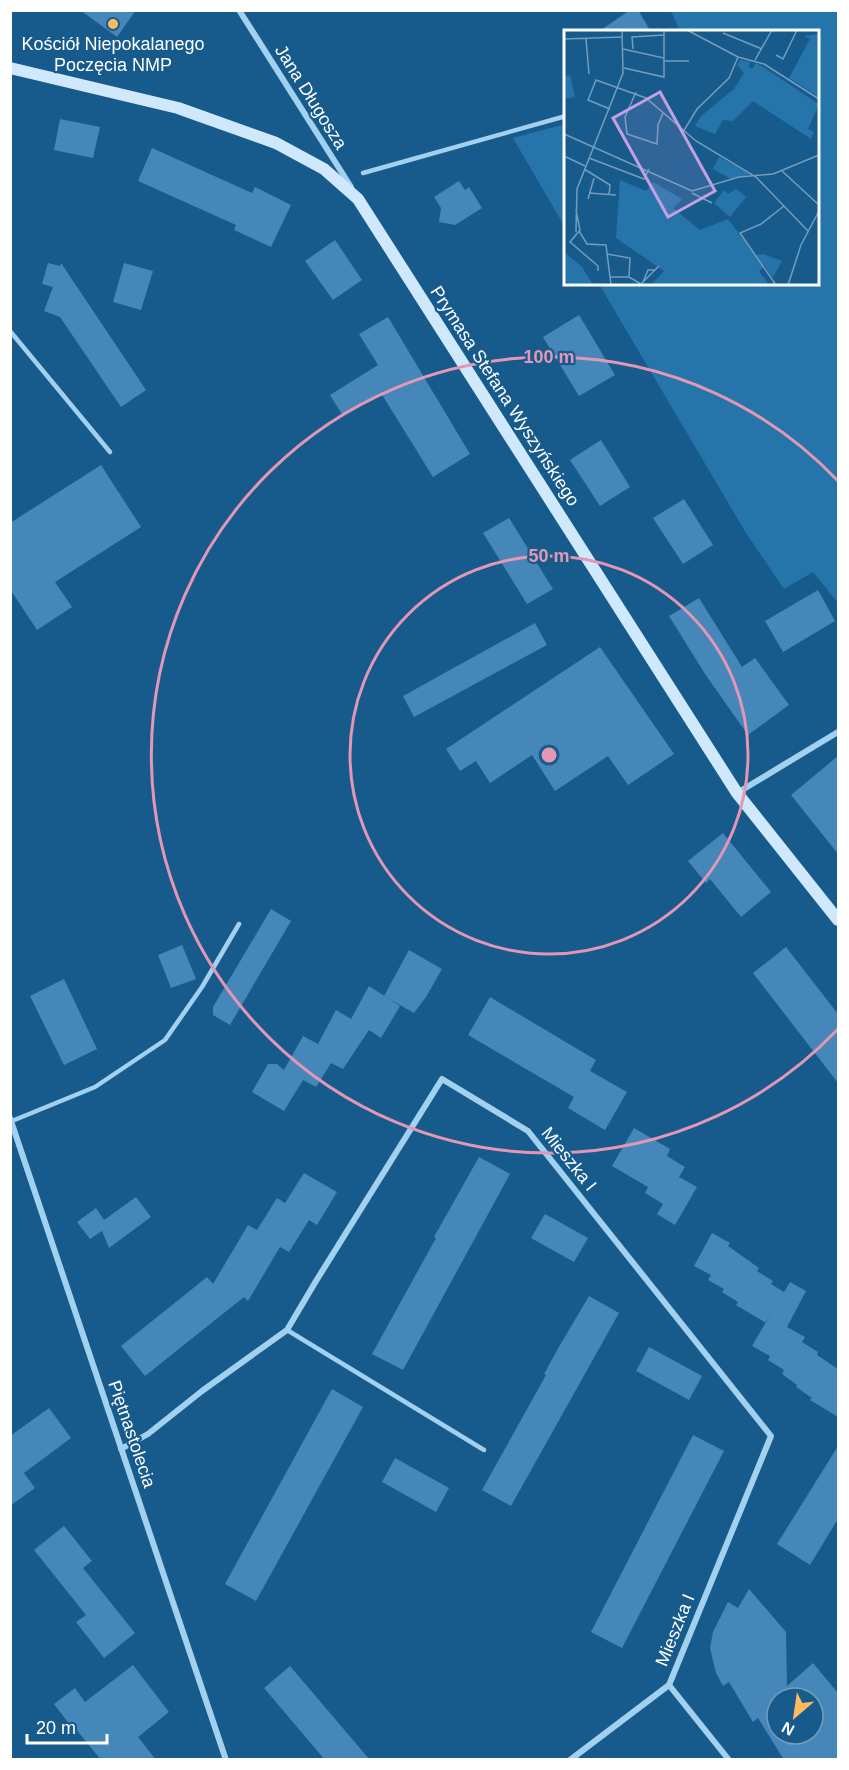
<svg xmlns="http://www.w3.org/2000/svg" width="849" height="1770" font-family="Arial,sans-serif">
  <rect width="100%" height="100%" fill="#175b8d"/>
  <g fill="#2675aa">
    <path d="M671,11H838V603L813,572L784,589L746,533L599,284H818V32L680,31Z"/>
    <path d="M565,124H566L565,227L513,138Z"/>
  </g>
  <g fill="#4487b8" fill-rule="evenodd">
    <path d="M80,10H136L117,37Z"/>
    <path d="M630,10H638L651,32H598Z"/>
    <path d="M60,119L100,127L93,158L54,150Z"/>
    <path d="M152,148L252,193L255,187L291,205L271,247L234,230L236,225L138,181Z"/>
    <path d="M459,181L465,190L469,187L482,208L455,225L439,222L441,208L434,197Z"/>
    <path d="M335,240L362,280L333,300L305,261Z"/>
    <path d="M48,263L60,266L61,263L146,390L121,407L60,317L44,311L53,287L42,284Z"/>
    <path d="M124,263L153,271L141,310L113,302Z"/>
    <path d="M579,315L615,375L579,396L543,337Z"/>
    <path d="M388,317L470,454L433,477L381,393L343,416L330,395L378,365L359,334Z"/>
    <path d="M601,440L630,487L600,506L570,460Z"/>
    <path d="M101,465L141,527L55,582L72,607L37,630L10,589V523Z"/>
    <path d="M684,499L713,545L683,564L653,518Z"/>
    <path d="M509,518L553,589L527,604L483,533Z"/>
    <path d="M818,590L835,621L783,652L765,621Z"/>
    <path d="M699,598L742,667L755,658L789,705L748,735L705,674L669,616Z"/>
    <path d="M535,623L547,645L414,717L403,696Z"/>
    <path d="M600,647L674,754L628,785L608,756L555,791L532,755L490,783L476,761L460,771L446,749Z"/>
    <path d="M838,756V854L791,795Z"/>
    <path d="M723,833L771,892L741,917L710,879L706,883L688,861Z"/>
    <path d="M271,909L291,921L230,1025L213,1015V1007Z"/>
    <path d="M182,945L196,979L171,988L158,955Z"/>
    <path d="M786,947L838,1014V1083L753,973Z"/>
    <path d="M409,950L442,969L426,997L414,1013L384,996Z"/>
    <path d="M64,979L97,1049L64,1065L30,996Z"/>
    <path d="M369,986L400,1006L381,1038L369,1030L343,1069L331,1063L316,1087L303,1080L284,1111L252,1092L268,1064H277L284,1070L303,1036L318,1044L336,1010L351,1019Z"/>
    <path d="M490,997L596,1060L590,1071L627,1092L605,1130L568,1108L574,1097L468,1035Z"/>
    <path d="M634,1128L670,1149L667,1156L685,1167L679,1177L697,1187L675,1225L657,1214L663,1204L645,1193L648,1187L612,1166Z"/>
    <path d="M479,1157L510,1174L403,1370L372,1354L436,1238L434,1237Z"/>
    <path d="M304,1173L337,1192L317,1225L309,1220L289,1252L280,1247L248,1301L244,1297L145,1376L121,1346L207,1277L213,1284L248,1225L257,1230L277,1198L285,1203Z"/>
    <path d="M136,1197L151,1217L109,1248L102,1231L90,1239L77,1222L96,1208L104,1220Z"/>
    <path d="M545,1214L588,1238L574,1262L531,1238Z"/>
    <path d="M712,1233L730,1243L728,1246L759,1268L757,1271L773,1281L771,1284L784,1292L790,1282L806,1291L787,1327L805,1337L802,1342L818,1352L817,1355L838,1369V1417L810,1400L812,1398L796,1387L797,1385L782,1374L784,1370L768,1360L770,1356L752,1346L772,1312L766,1323L736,1305L738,1302L722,1292L724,1289L708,1280L711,1275L694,1266Z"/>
    <path d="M589,1296L619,1313L511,1506L482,1490L546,1375L544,1374L560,1345Z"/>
    <path d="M649,1347L702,1376L689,1400L636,1371Z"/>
    <path d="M332,1389L363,1407L256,1601L225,1584Z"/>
    <path d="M49,1408L71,1438L24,1473L35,1488L10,1506V1436Z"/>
    <path d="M693,1435L724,1451L622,1648L591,1632Z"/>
    <path d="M838,1446V1519L810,1565L777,1544Z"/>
    <path d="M395,1458L449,1488L436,1512L382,1482Z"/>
    <path d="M64,1526L92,1561L83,1568L135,1633L104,1658L76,1622L86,1615L34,1550Z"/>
    <path d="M749,1589L786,1632L787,1686L813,1663L838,1693V1760H784L758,1718L753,1722L729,1682L723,1686L716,1673L710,1648L713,1632L728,1602L738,1608ZM777,1698H813V1734H777Z"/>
    <path d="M133,1665L169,1712L138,1737L156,1760H101L75,1728L73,1729L54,1704L75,1688L85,1702Z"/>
    <path d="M290,1666L370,1760H325L264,1688Z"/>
  </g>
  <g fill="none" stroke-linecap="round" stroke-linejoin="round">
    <g stroke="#a2d0ef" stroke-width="4.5">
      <path d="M363,173L566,116"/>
      <path d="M10,331L110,452"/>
      <path d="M12,1121L95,1087L165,1040L202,987L239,924"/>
      <path d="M287,1330L484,1450"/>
    </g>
    <g stroke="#a2d0ef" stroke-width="6">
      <path d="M239,10L351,187"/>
      <path d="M737,793L838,732"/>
      <path d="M10,1118L226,1760"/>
      <path d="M121,1449L148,1434L202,1391L287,1330L316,1281L442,1079L528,1131L771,1436L669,1685L570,1760"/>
      <path d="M669,1685L729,1760"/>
    </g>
    <path stroke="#cfe8fb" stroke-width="12" d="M10,68L178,108L276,143L324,169L358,199L737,793L838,920"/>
  </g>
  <g fill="none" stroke="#e497b5" stroke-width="3">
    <circle cx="549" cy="755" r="199"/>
    <path d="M838 1029A398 398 0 1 1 838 481"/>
  </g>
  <circle fill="#ffba60" stroke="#175b8d" stroke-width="2" cx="113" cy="24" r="6"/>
  <g text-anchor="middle" stroke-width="4.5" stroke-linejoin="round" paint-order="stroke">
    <g font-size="18" fill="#fff" stroke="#175b8d">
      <text x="113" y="50">Kościół Niepokalanego<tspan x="113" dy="21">Poczęcia NMP</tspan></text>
    </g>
    <g font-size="18" fill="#fff" stroke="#175b8d">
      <text transform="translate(311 97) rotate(58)" y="6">Jana Długosza</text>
      <text transform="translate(505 396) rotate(57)" y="6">Prymasa Stefana Wyszyńskiego</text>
      <text transform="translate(569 1159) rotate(51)" y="6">Mieszka I</text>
      <text transform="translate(132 1434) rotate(71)" y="6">Piętnastolecia</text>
      <text transform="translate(675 1630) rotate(-68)" y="6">Mieszka I</text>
    </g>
  </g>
  <g transform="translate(564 30)">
    <rect width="255" height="255" fill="#175b8d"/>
    <path d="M255,4V67L225,48L246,9L240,6ZM176,30L187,32L184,36L188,39L192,33L199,37L255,74L244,99L250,102L247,109L189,71L169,91L159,90L151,104L131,96L137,86L170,59L180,43L173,35ZM6,45L11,67L0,69V46ZM155,127L186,144L167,149L149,139ZM56,150L82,161L89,152L118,169L109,178L136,200L164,189L200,237L195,241L205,255H87L100,241L52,208ZM172,159L182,167L166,187L150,173L160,160L164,164ZM0,222L18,237L29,255H6L0,250ZM199,224L218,231L209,247L192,225Z" fill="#2675aa"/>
    <path fill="none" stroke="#749dbb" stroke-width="1.5" d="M100,0V28M123,0L174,27L200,34L255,69M159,3L198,19M0,9L59,7M22,9L25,44M59,19L100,28V47L60,38M69,19L68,7L100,5M212,25L219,29L233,0M191,30L208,0M100,31H125M72,62L61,87L63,104L93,114L94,95L99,83M46,79L24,70L32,50L82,68L132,111L192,147L244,201M119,102L133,79L165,48L174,27M0,104L128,161L175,147L209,144L255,125M0,126L21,136M25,128L80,149L85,139M20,139L46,155L45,165M218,141L255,175M25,163L52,165M128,163L148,173M24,169L30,148M12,180L16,200L6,212L34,236V241M15,201L23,214L42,215L47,255M12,202L13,159L59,43L58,0M43,224L66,228L65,247M46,247H65L77,254M79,252L84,240H90M76,255L95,236M212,255L176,203L197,194L220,176M224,255L237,215L255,181"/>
    <path fill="#c4a0e2" fill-opacity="0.15" stroke="#c4a0e2" stroke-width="3" d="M96,62L151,161L104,187L49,88Z"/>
    <rect width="255" height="255" fill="none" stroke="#fff" stroke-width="3"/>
  </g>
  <circle cx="549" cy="755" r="9" fill="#e497b5" stroke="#175b8d" stroke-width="3"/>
  <g font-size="18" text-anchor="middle" font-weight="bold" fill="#e497b5" stroke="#175b8d" stroke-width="4.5" stroke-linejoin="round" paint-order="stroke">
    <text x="549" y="363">100 m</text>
    <text x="549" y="562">50 m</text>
  </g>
  <rect width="849" height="1770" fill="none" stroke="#ffffff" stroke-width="24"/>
  <g transform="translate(795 1716) rotate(209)"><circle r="28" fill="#175b8d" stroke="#749dbb" stroke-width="1.5"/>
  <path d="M0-4.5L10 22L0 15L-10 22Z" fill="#ffba60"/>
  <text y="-9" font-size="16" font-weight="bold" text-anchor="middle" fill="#ffffff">N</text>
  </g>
  <path d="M27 1734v9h80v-9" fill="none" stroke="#ffffff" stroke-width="3"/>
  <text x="36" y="1734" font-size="18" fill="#ffffff" stroke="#175b8d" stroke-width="4.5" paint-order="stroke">20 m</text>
</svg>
